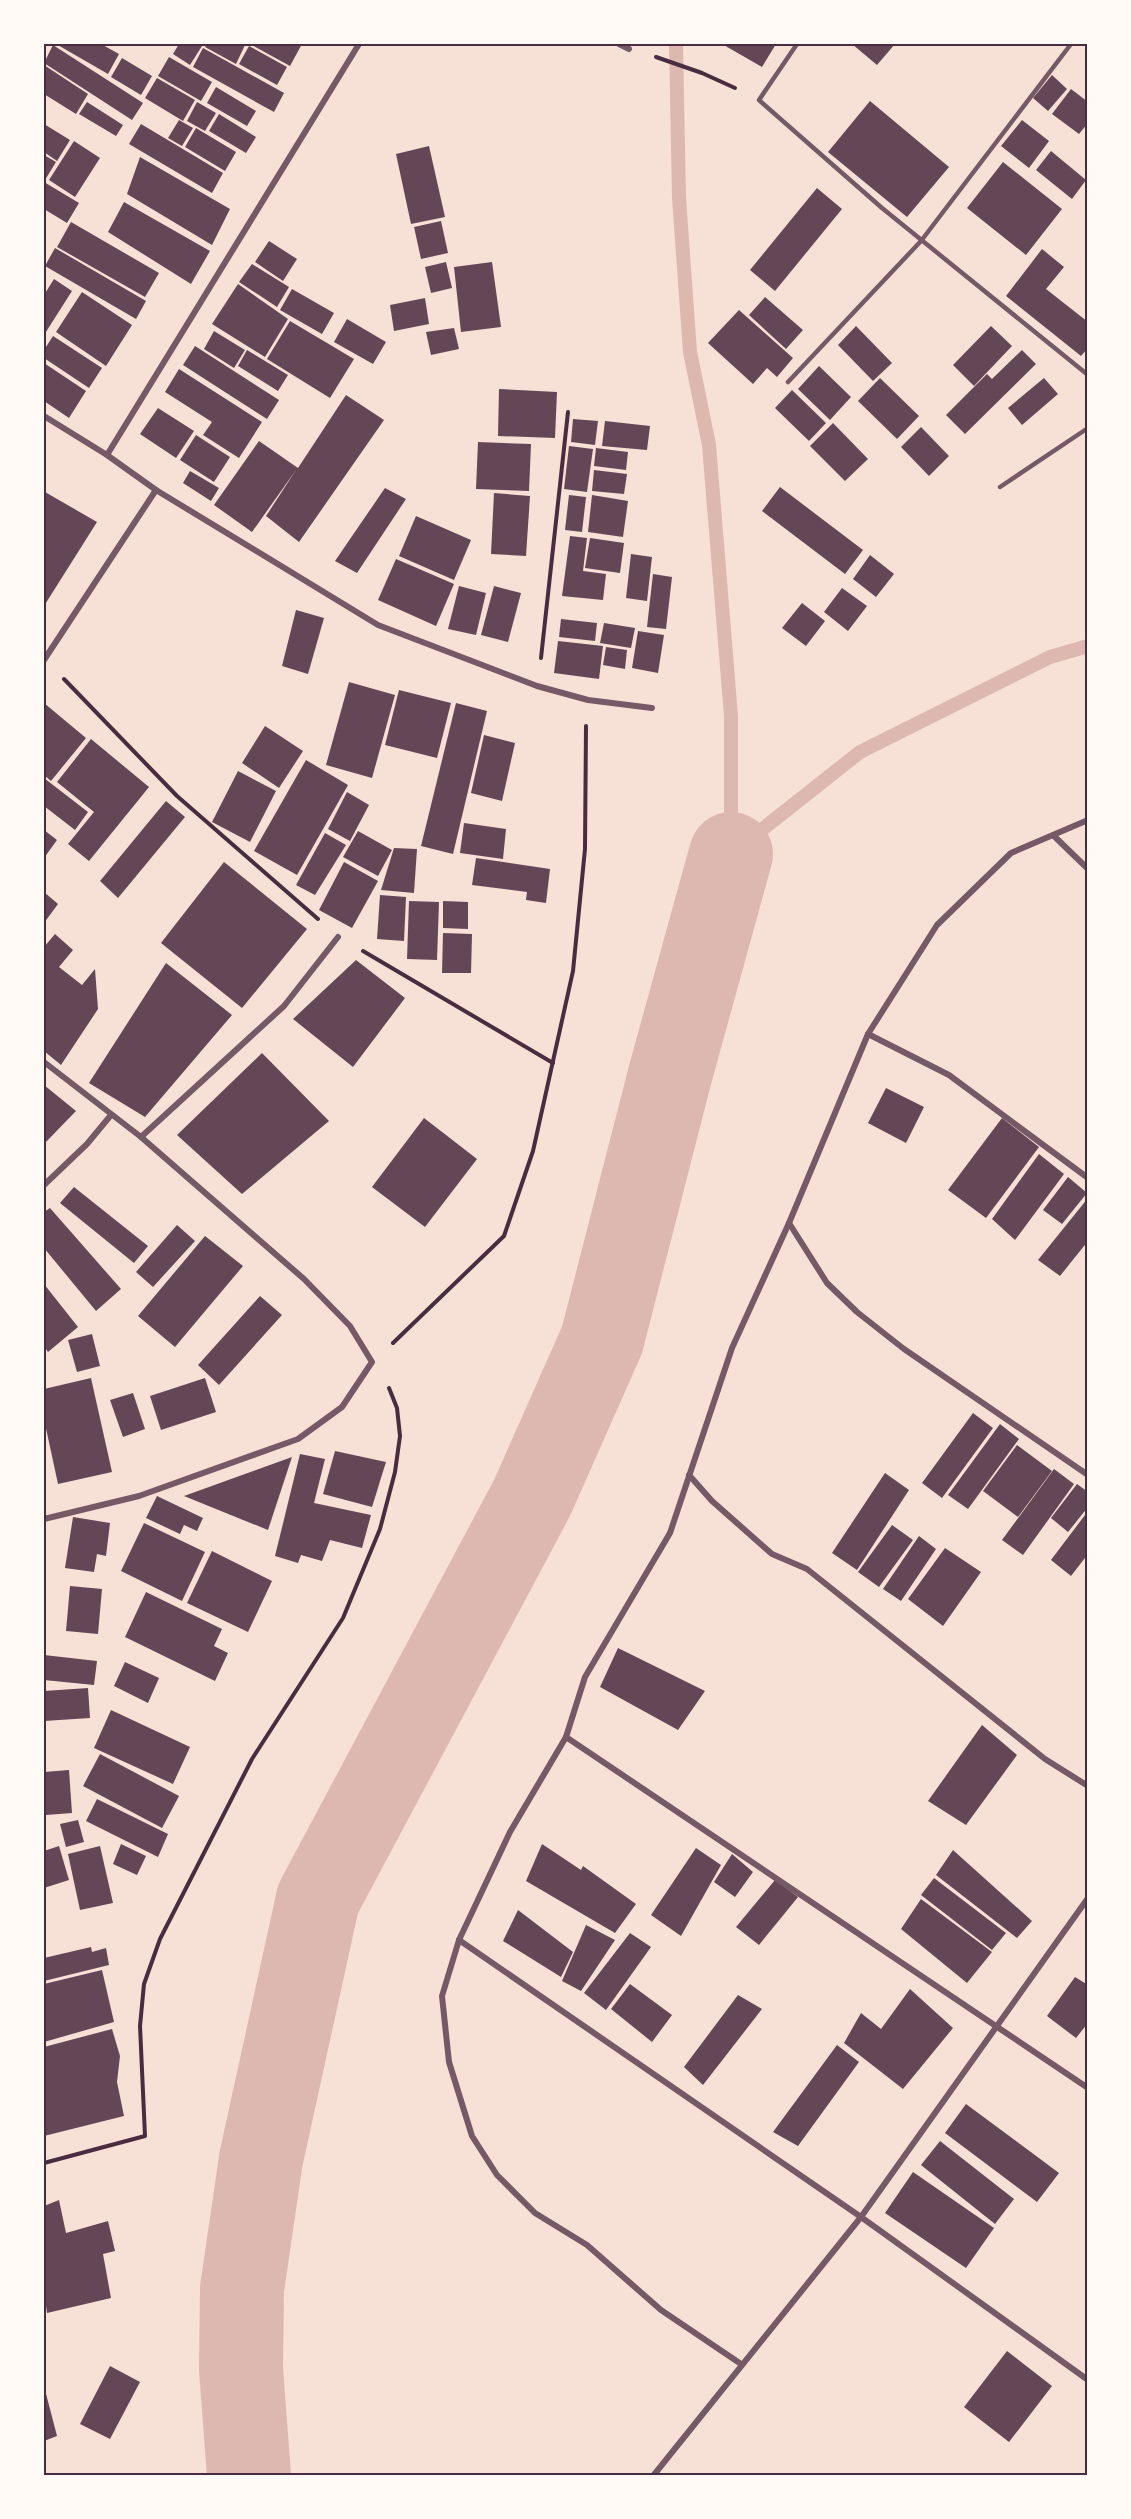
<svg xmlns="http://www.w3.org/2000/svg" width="1131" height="2519" font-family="Arial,sans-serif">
  <rect width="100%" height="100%" fill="#f7e1d7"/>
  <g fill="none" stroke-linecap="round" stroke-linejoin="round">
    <g stroke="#dcb8b0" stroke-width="14">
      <path d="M676,44L679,198L690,352L709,445L731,716V854"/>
      <path d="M731,854L860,752L1050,657L1088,646"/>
    </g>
    <path stroke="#dcb8b0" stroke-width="84" d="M249,2476L241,2369L242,2289L261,2159L318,1899L532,1498L602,1340L670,1075L731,854"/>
  </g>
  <g fill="#644757">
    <path d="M56,44H101L119,54L108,74Z"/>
    <path d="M179,44H197L202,46L190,65L173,54Z"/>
    <path d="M207,44H243L245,45L236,64L205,47Z"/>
    <path d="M250,44H302L290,66Z"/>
    <path d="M722,44H776L762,67Z"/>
    <path d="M852,44H895L877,65Z"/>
    <path d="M53,45L143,103L132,120L44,63Z"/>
    <path d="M249,46L287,67L277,85L239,64Z"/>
    <path d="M203,48L284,93L274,112L193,67Z"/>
    <path d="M169,57L212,82L201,101L158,76Z"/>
    <path d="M122,58L152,76L141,95L111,77Z"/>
    <path d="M44,65L88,94L76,114L44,94Z"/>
    <path d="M1052,75L1067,89L1048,111L1033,98Z"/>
    <path d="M157,78L195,100L183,121L145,98Z"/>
    <path d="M216,87L256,111L247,126L207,103Z"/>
    <path d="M1071,89L1088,102V123L1079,134L1052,114Z"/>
    <path d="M870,101L949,167L907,217L828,152Z"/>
    <path d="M87,102L123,125L116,136L79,114Z"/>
    <path d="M197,102L216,113L205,131L187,121Z"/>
    <path d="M219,114L256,137L246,153L209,131Z"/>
    <path d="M179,120L193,128L182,146L168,138Z"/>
    <path d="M1022,120L1049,141L1029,168L1001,146Z"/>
    <path d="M44,124L70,140L57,161L44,152Z"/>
    <path d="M141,124L223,173L212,193L129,144Z"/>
    <path d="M196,128L236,152L225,171L185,147Z"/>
    <path d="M74,141L100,158L75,197L49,180Z"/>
    <path d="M429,146L445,217L411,224L396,154Z"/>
    <path d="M1051,151L1086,180L1072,199L1036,170Z"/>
    <path d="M44,155L56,162L45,180L44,179Z"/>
    <path d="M140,157L230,209L212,245L127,194Z"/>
    <path d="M1003,162L1062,209L1026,255L967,208Z"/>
    <path d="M44,182L79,203L67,223L44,209Z"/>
    <path d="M817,188L842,209L775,291L750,270Z"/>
    <path d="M124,202L210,251L191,284L108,232Z"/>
    <path d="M441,221L448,253L421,259L414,227Z"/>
    <path d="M71,222L159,273L145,297L57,247Z"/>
    <path d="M269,241L297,259L283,281L255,262Z"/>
    <path d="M55,248L146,301L136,319L45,266Z"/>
    <path d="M1042,249L1064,267L1046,289L1088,322V348L1081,356L1006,296Z"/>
    <path d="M446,262L452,288L431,293L425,267Z"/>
    <path d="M492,262L501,327L461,332L454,267Z"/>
    <path d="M252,264L289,287L277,307L239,282Z"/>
    <path d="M54,279L72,291L44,335V295Z"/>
    <path d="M238,284L288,319L265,357L212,324Z"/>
    <path d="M292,289L334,313L322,334L280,310Z"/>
    <path d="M82,292L132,325L106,366L56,332Z"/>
    <path d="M765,297L803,330L786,349L749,315Z"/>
    <path d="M425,298L429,324L394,331L390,305Z"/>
    <path d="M739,310L793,358L777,377L767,368L753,384L708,343Z"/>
    <path d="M347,319L386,342L373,364L334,342Z"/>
    <path d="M290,321L354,359L330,398L267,359Z"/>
    <path d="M856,326L892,363L873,381L838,345Z"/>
    <path d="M991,326L1012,346L974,386L953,365Z"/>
    <path d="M454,328L459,349L431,355L426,332Z"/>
    <path d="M214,331L245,350L234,368L204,349Z"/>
    <path d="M53,336L102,368L89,388L44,358V350Z"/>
    <path d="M195,346L279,400L267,419L183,365Z"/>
    <path d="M247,350L288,375L278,391L238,366Z"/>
    <path d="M1022,350L1036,364L965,434L946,415L987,374L992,379Z"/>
    <path d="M44,363L86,391L69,418L44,401Z"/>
    <path d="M819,366L851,397L830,420L798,389Z"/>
    <path d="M179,369L262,422L239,458L203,435L212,422L165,392Z"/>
    <path d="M880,378L919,416L897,439L858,401Z"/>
    <path d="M1044,378L1058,394L1022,425L1008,408Z"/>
    <path d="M499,389L557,392L555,438L498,436Z"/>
    <path d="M792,390L826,423L809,441L775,408Z"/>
    <path d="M346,395L384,420L299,542L266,516L296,470L252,532L214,505L259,441L298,468Z"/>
    <path d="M158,408L194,431L176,458L140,434Z"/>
    <path d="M573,419L598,421L595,445L571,442Z"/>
    <path d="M605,421L650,426L647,450L602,446Z"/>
    <path d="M833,423L868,459L845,481L810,446Z"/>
    <path d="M921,427L949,456L929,476L901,447Z"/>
    <path d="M196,435L230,457L214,482L180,460Z"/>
    <path d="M478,442L531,444L529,491L476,489Z"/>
    <path d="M569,446L593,449L587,492L564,489Z"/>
    <path d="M596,448L628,452L626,470L594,466Z"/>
    <path d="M594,470L627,474L624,494L592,491Z"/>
    <path d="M190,471L219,488L211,501L183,483Z"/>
    <path d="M780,487L863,550L845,574L762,511Z"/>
    <path d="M385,488L406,499L357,573L335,561Z"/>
    <path d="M45,492L97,522L44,606V494Z"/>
    <path d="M494,493L530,496L526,556L491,554Z"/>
    <path d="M569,495L586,497L582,532L565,530Z"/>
    <path d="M592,495L628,501L623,537L588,532Z"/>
    <path d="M416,516L471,540L454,580L399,556Z"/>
    <path d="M570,536L587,538L583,571L606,574L603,600L562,596Z"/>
    <path d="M590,538L624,543L620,573L585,568Z"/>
    <path d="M631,554L652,557L647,601L626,598Z"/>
    <path d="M870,555L894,574L876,597L853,579Z"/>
    <path d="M396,559L454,584L436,626L378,600Z"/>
    <path d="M653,574L672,577L666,629L647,627Z"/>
    <path d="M459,586L486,593L476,635L448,629Z"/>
    <path d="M494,586L521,593L508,642L481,635Z"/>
    <path d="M842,588L867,606L848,631L824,612Z"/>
    <path d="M802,603L825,621L806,646L782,628Z"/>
    <path d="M296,610L324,618L308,674L282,666Z"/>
    <path d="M561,619L597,623L595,641L559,637Z"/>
    <path d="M604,623L635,628L631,648L600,643Z"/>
    <path d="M638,631L664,635L658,673L632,668Z"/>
    <path d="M558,641L603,646L599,679L554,673Z"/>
    <path d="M606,647L627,650L625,669L603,665Z"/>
    <path d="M349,682L395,695L372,778L326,765Z"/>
    <path d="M399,690L451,703L437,758L385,745Z"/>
    <path d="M44,703L86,738L51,781L44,775Z"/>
    <path d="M456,703L487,711L453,854L421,846Z"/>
    <path d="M265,726L303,751L279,788L242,763Z"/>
    <path d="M484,735L515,743L502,801L471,793Z"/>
    <path d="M91,739L149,787L89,861L68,844L94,812L57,782Z"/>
    <path d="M306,760L348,785L297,875L254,851Z"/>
    <path d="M238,771L276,791L250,842L212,822Z"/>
    <path d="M44,778L88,812L75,830L44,806Z"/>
    <path d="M347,792L369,805L350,841L328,829Z"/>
    <path d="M166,801L185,817L118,898L100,881Z"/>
    <path d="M464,823L506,829L503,859L460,853Z"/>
    <path d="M44,830L57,840L44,858Z"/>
    <path d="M358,831L392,850L378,876L343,857Z"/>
    <path d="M325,833L346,845L315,895L296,885Z"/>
    <path d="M394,848L417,849L414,893L381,890Z"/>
    <path d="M476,858L550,869L546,903L526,900L527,892L472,885Z"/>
    <path d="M224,862L307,929L242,1008L161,943Z"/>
    <path d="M344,862L378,881L352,928L319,910Z"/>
    <path d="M44,892L58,904L44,923Z"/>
    <path d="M380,895L406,897L404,941L377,939Z"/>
    <path d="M409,901L439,902L437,960L407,959Z"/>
    <path d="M443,901L468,902V929L443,928Z"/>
    <path d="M443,933L472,934L471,973H442Z"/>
    <path d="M55,934L73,950L59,967L82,985L95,969L98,1009L61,1065L44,1051V947Z"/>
    <path d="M356,960L405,998L353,1067L293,1019Z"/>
    <path d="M166,963L232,1015L145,1117L89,1083Z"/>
    <path d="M262,1053L329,1121L242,1194L177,1135Z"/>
    <path d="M44,1085L76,1111L44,1144Z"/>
    <path d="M886,1088L924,1107L906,1143L868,1123Z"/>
    <path d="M424,1118L477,1159L425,1227L372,1187Z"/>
    <path d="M1002,1118L1039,1147L986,1218L948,1190Z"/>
    <path d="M1039,1154L1064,1174L1015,1240L992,1219Z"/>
    <path d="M1068,1177L1087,1193L1062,1224L1043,1210Z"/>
    <path d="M74,1187L148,1246L134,1263L60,1203Z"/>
    <path d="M1088,1198V1241L1060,1276L1038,1260Z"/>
    <path d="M50,1208L121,1289L96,1311L44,1248V1212Z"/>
    <path d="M177,1225L195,1241L153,1287L136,1272Z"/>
    <path d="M205,1236L243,1266L175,1347L138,1316Z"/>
    <path d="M44,1284L78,1327L48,1352L44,1346Z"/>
    <path d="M260,1296L282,1315L219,1385L198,1365Z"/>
    <path d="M92,1334L100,1366L77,1372L68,1340Z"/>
    <path d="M91,1378L112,1472L58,1484L44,1419V1389Z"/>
    <path d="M205,1378L216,1412L161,1430L150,1396Z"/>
    <path d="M133,1393L145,1429L123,1437L110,1400Z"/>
    <path d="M973,1413L993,1428L942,1498L922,1483Z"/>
    <path d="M1000,1424L1019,1439L968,1509L948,1495Z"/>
    <path d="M1017,1445L1052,1471L1018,1517L983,1491Z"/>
    <path d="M335,1451L386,1462L372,1507L323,1494Z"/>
    <path d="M300,1454L325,1459L314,1503L371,1515L362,1548L330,1540L322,1561L301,1555L298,1563L275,1556Z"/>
    <path d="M292,1457L268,1530L184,1496Z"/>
    <path d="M1054,1469L1074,1484L1023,1555L1002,1540Z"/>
    <path d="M885,1473L909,1490L857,1570L832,1553Z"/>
    <path d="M1077,1484L1088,1492V1507L1068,1532L1051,1518Z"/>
    <path d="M157,1496L203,1518L197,1531L184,1525L180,1534L146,1518Z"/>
    <path d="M1088,1511V1554L1071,1576L1051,1560Z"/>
    <path d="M73,1517L110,1523L106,1556L97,1554L94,1572L65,1568Z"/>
    <path d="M144,1523L205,1552L182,1601L121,1571Z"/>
    <path d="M892,1525L913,1540L879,1587L858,1572Z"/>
    <path d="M919,1536L936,1549L901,1601L883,1589Z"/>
    <path d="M945,1548L981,1572L943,1626L908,1599Z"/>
    <path d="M212,1551L272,1581L248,1632L187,1603Z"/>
    <path d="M70,1586L102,1589L98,1634L66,1631Z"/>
    <path d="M146,1592L222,1629L214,1646L228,1653L215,1681L125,1637Z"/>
    <path d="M618,1648L705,1691L678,1730L600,1687Z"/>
    <path d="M44,1655L97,1661L94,1685L44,1680Z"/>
    <path d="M125,1662L159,1678L148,1703L114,1686Z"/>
    <path d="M88,1688L90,1718L44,1721V1691Z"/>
    <path d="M111,1710L190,1747L173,1784L94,1748Z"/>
    <path d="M982,1725L1017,1755L966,1825L928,1801Z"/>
    <path d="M100,1754L179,1796L162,1828L83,1786Z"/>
    <path d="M69,1770L72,1813L46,1815L44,1772Z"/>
    <path d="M97,1799L168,1834L158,1857L86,1821Z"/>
    <path d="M78,1820L84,1842L66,1847L60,1824Z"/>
    <path d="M121,1844L146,1856L137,1875L113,1864Z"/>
    <path d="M542,1844L581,1870L583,1866L636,1904L615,1933L526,1881Z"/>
    <path d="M59,1846L69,1880L44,1888V1851Z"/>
    <path d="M100,1846L113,1903L80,1910L68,1854Z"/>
    <path d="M696,1848L721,1865L681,1936L651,1915Z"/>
    <path d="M953,1850L1032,1921L1017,1938L936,1875Z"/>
    <path d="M732,1854L753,1872L735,1897L714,1882Z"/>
    <path d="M934,1878L1006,1933L992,1950L921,1895Z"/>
    <path d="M775,1880L798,1897L759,1945L736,1927Z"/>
    <path d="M921,1899L992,1952L967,1983L901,1929Z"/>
    <path d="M518,1910L573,1952L561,1977L503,1941Z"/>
    <path d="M586,1925L615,1940L581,1991L562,1981Z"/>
    <path d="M630,1933L651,1947L606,2010L584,1993Z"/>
    <path d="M91,1947L92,1952L106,1948L109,1965L44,1981V1958Z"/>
    <path d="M102,1970L114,2022L44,2042V1984Z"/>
    <path d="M1075,1977L1088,1985V2023L1076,2038L1047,2016Z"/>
    <path d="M630,1984L672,2015L652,2042L611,2009Z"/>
    <path d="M910,1989L953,2028L903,2089L844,2043L861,2013L881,2029Z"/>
    <path d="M738,1995L762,2009L703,2085L684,2067Z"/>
    <path d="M112,2029L120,2056L117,2082L124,2116L44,2136V2047Z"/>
    <path d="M837,2045L859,2062L798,2146L773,2132Z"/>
    <path d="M966,2104L1059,2173L1037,2202L945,2133Z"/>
    <path d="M940,2141L1014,2199L995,2224L921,2165Z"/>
    <path d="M913,2172L994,2228L966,2268L885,2213Z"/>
    <path d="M59,2200L66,2233L108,2221L115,2251L103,2254L111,2298L47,2313L44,2291V2206Z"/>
    <path d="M1007,2351L1052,2386L1009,2442L964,2407Z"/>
    <path d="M110,2366L140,2382L110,2439L80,2424Z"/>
    <path d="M44,2386L57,2436L44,2441Z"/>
  </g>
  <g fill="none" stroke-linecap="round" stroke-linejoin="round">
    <g stroke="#4a2c40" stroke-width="4">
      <path d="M656,57L702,73L735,88"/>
      <path d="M541,658L568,412"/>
      <path d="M64,679L177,796L318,919"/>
      <path d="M363,951L553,1063"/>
      <path d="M393,1343L504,1236L533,1151L573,971L585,849L586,726"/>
      <path d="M44,2163L145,2136L140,2026L144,1984L160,1939L252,1759L343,1618L380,1529L395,1472L400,1436L397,1408L389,1388"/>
    </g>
    <g stroke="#755966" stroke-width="4.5">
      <path d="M797,44L759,100L882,208L1088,375"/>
      <path d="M788,382L921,241L1071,44"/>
      <path d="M1000,487L1088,428"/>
    </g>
    <g stroke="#755966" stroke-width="6">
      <path d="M619,44L629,49"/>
      <path d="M44,416L107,455L156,490L378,625L537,686L588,700L652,708"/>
      <path d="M107,455L359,44"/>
      <path d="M44,660L156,490"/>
      <path d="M1054,836L1088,869"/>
      <path d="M868,1034L949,1075L1088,1178"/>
      <path d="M44,1062L141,1137L304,1279L350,1326L372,1362L342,1407L298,1439L139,1496L44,1519"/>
      <path d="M141,1137L284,1006L338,937"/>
      <path d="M44,1185L87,1144L111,1115"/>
      <path d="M789,1223L827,1283L857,1312L904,1349L1088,1475"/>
      <path d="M689,1475L712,1501L772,1554L807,1569L1045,1759L1088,1786"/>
      <path d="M566,1737L1088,2088"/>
      <path d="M459,1940L861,2217L1088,2380"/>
      <path d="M741,2364L661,2310L587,2245L535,2213L497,2175L472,2136L449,2062L442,1996L459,1940L510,1832L566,1737L585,1677L670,1533L732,1348L789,1223L868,1034L937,925L1011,853L1088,820"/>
      <path d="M653,2476L861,2217L1088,1898"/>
    </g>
  </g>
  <rect width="1131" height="2519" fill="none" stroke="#fffaf5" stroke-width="90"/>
  <rect x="45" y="45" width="1041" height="2429" fill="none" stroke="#4a2c40" stroke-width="2"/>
</svg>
